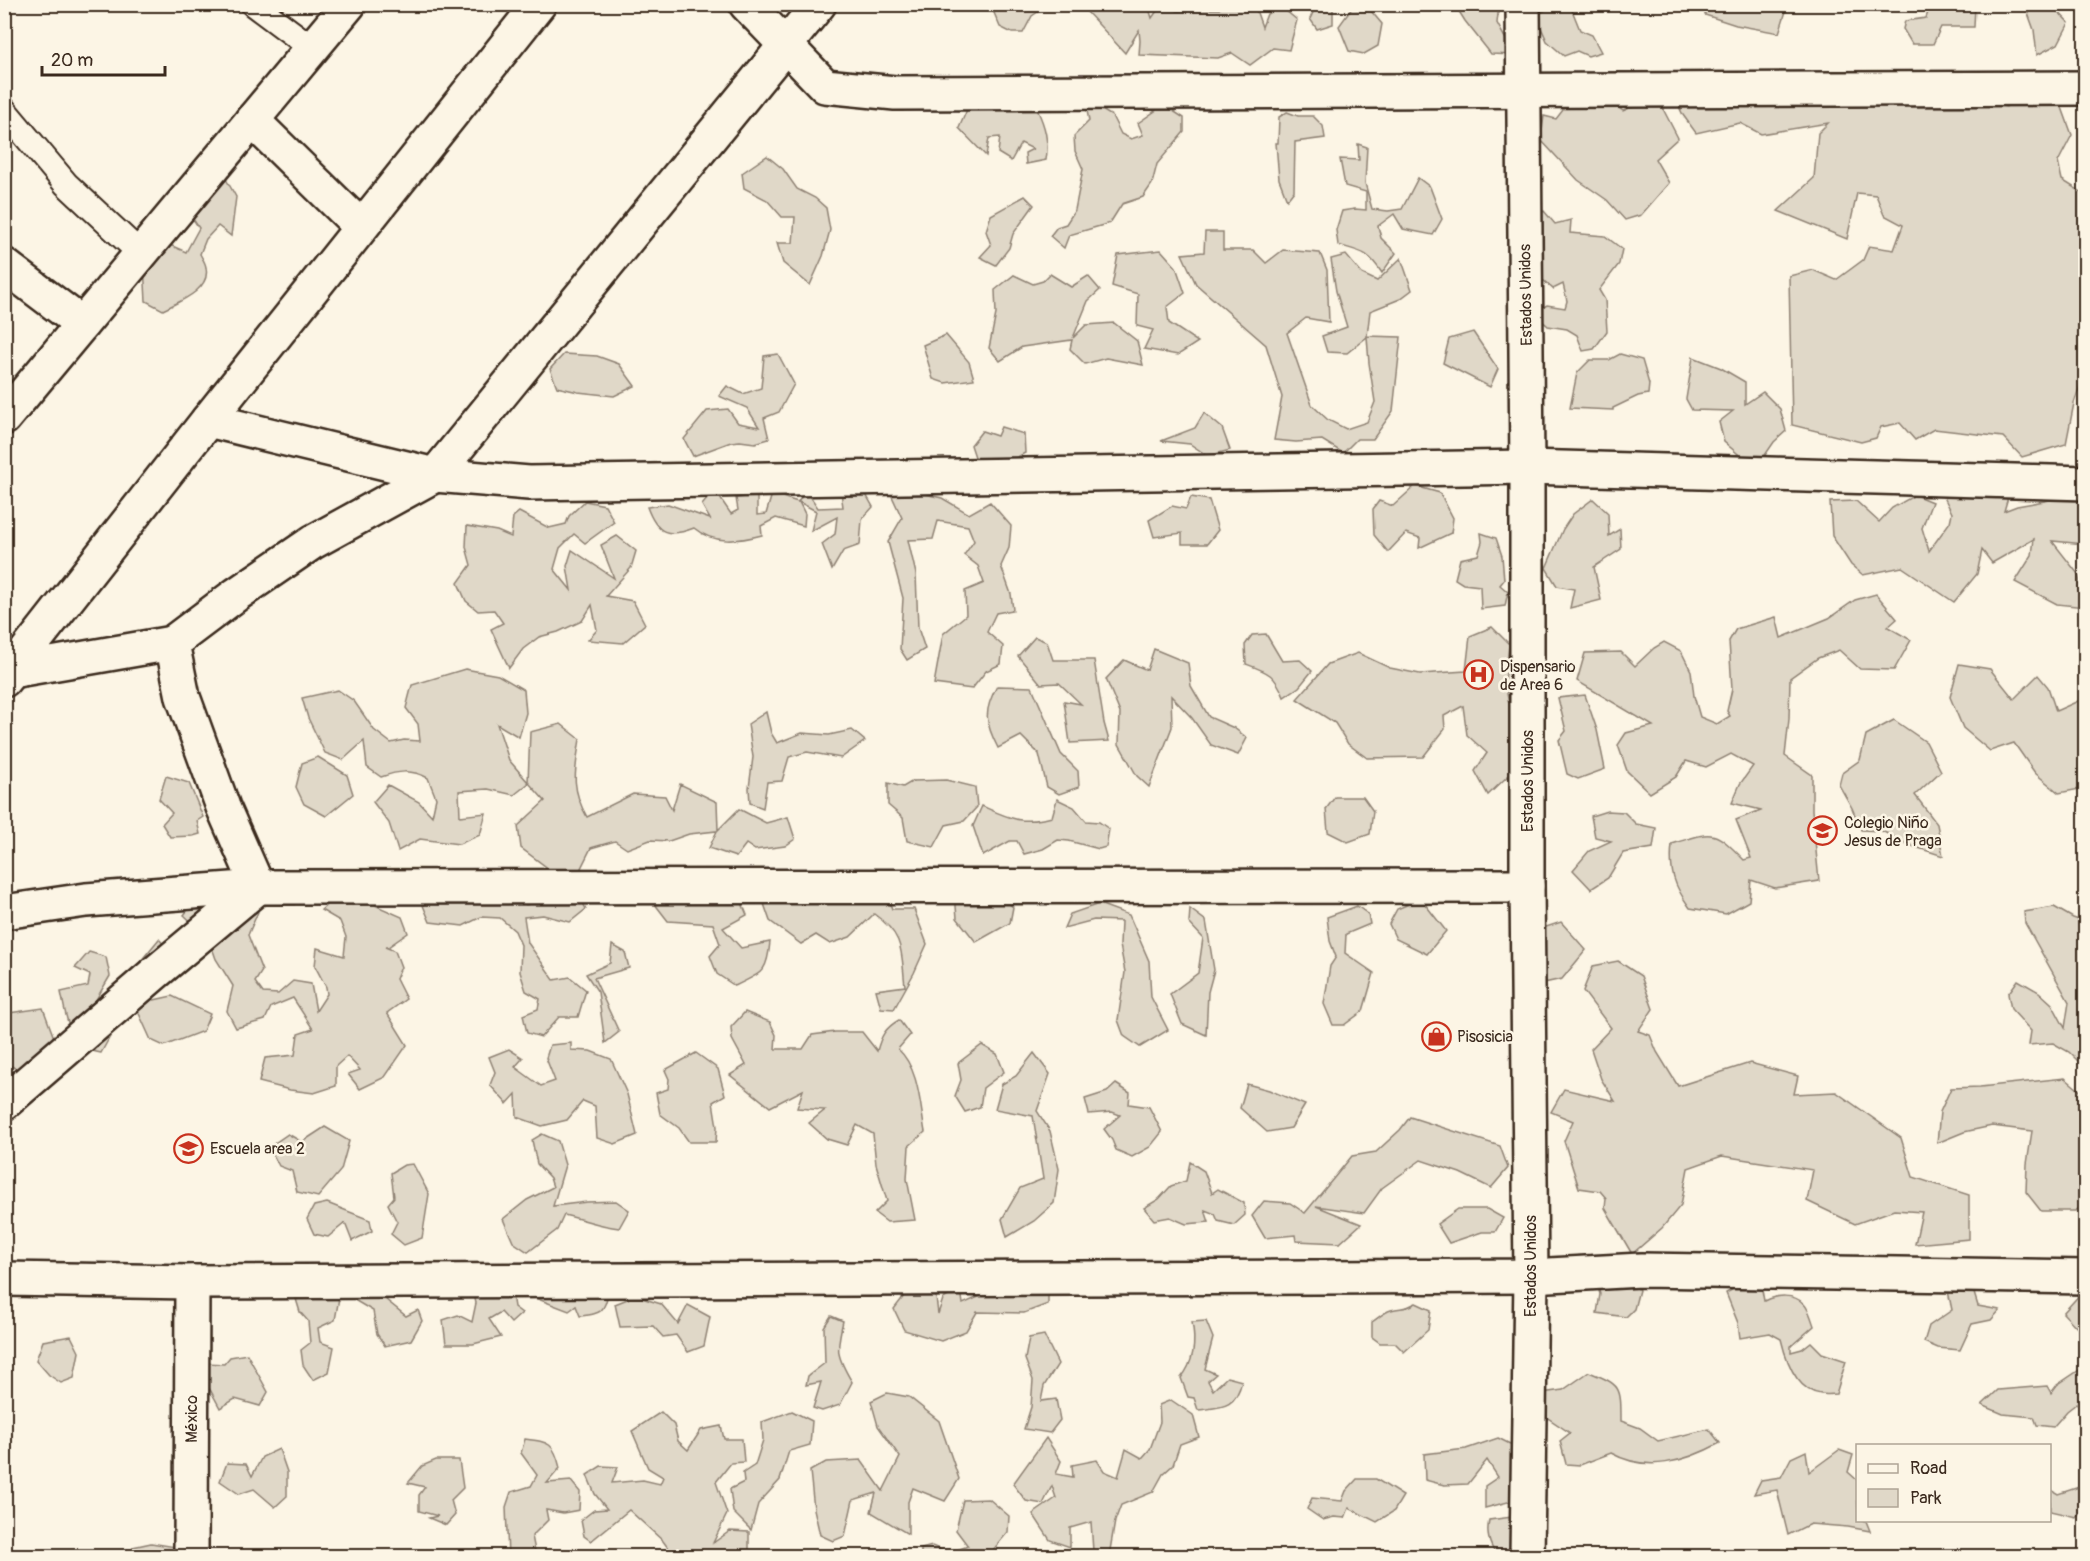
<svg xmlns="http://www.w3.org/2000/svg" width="2090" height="1561" font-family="Pangolin,sans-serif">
  <rect width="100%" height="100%" fill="#fcf5e5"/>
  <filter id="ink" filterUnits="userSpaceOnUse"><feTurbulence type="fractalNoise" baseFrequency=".0167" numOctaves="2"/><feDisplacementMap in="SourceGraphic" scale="12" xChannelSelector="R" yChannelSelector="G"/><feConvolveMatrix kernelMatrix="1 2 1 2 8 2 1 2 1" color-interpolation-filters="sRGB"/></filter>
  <g filter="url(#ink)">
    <g fill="#e0d8c8" stroke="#8e8173" stroke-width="1.5">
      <path d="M994,5V4L1048,5L1032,16L1023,33H1012L1000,27L992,8Z"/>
      <path d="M1257,5L1255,7L1262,27L1267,14L1280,6L1297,20L1289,50L1273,48L1250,65L1232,53L1218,58L1139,55L1140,41L1139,30L1125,53L1086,11L1096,5H1148L1152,18L1161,5L1178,11L1198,9H1219L1224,5Z"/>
      <path d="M1314,5H1333V24L1317,29L1310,19L1314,10Z"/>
      <path d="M1455,5H1499L1497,23L1514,55L1491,54L1465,21Z"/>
      <path d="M1570,5L1580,30L1592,35L1601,52L1588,56L1577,51L1564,56L1547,41L1536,16L1550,7Z"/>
      <path d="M1705,5V4L1788,5L1779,33L1736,25L1705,15Z"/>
      <path d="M1926,5H1975L1974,27H1941L1933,44H1912L1903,29L1905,21L1926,18L1929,9Z"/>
      <path d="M2025,5H2052L2069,23L2058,44L2037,55L2034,30Z"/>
      <path d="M1352,8L1371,11L1382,24L1378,46L1364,54L1349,51L1339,26Z"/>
      <path d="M1600,96L1623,111L1634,106L1661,105L1678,138L1655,159L1669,183L1641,215L1625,220L1607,200L1578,180L1541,140L1544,116L1556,119L1563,110L1562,98Z"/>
      <path d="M1674,96L1916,104L1930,106L1947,96L2006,107L2027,96L2060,102L2072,135L2058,162L2062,180L2086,195L2085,372L2074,403L2066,444L2022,457L2003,437L1934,429L1915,440L1900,423L1881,427L1876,438L1861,442L1792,425L1789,276L1813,270L1836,280L1863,260L1869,246L1894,250L1903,225L1884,215L1876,195L1857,193L1847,239L1778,211L1814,178L1818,133L1828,123L1761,134L1740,123L1696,133L1683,115Z"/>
      <path d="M972,98L1037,109C1045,126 1049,141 1046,160L1026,164L1025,153L1033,149L1021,143L1011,161L998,153L1000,137L989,138L986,156L959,128Z"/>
      <path d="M1085,100L1112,116L1121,134L1131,139L1143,135L1138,123L1164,105L1184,118V132L1157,164L1152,184L1143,197L1122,204L1110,223L1069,235L1064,248L1050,236L1057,227L1066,224L1075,210L1083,169L1075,151L1074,136L1089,121Z"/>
      <path d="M1287,112L1298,116H1313L1323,126L1325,138L1295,142L1294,191L1287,200L1279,179L1276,143H1278L1279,117Z"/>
      <path d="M1358,144L1367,147L1365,183L1372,209L1388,211L1402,209L1418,178L1430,187L1442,219L1433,235L1403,229L1394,214L1378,226L1381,238L1396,253L1382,273C1368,251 1362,252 1338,245L1336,230L1342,211L1355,209L1366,210V192L1345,186L1340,159L1359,160Z"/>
      <path d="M767,156L783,169L797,189L815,198L826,208L830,230L823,256L810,285L783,263L777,243H793L795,217H782L767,200L744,188L742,173Z"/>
      <path d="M226,179L236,197L231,236L218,226L206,239L200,254C202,258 206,263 206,268C211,290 178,302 163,310L146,301L144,265L163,242L186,252L199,228L189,213L210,185Z"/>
      <path d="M1025,196L1034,205L1013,234L1009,248L996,265L980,257L991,245L986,231L991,215Z"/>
      <path d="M1544,211L1555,224L1571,220L1570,233L1605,236L1622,249L1619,264L1599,290L1605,300L1607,331L1594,349L1583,351L1577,335L1567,329L1548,326L1534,313L1547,305L1565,308L1567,301L1563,284L1553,289L1542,279L1535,263L1529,214Z"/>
      <path d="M1205,232H1223V250H1253L1266,263L1283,250L1320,253L1327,270L1329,322L1306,318L1287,333L1312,405L1328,420L1346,429L1367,422L1375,402L1369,363L1367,337L1347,353L1327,352L1322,336L1347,327L1336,291L1331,259L1346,255L1362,274L1377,281L1401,258L1412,290L1400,299L1370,311L1367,336L1401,337L1393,411L1373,439H1357L1343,453L1322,440L1296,442L1274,440L1282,397L1266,345L1196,284L1182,254L1204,252Z"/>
      <path d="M1161,250L1176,267L1185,293L1167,307L1169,323L1198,342L1178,355L1144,349L1153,330L1137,326L1138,294L1112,286L1118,255Z"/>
      <path d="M1050,274L1071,287L1088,276L1100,290L1088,301L1073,338L1086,325L1114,323L1137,341L1143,365L1106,358L1085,364L1070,349L1072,340L1022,347L1000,361L989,348L996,314L995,290L1014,275L1033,284L1043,281Z"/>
      <path d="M1473,332L1498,369L1490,387L1443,363L1449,339Z"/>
      <path d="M946,335L969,362L974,379L945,383L933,379L923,345Z"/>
      <path d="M564,354L597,356L619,364L635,386L614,396L578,392L557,387L550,369Z"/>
      <path d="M778,354L794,384L779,412L764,418L769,439L755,443L740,441L731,442L693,456L684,439L707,411L728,409L738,423L759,427L747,408L719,396L727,386L743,394L761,388L764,356Z"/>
      <path d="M1620,354L1642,360L1649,384L1648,394L1638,396L1613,408V410L1570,408L1577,373L1590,360H1609Z"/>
      <path d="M1693,357L1721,368L1745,382V404L1763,392L1780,409L1786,431L1774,442L1761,461L1743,458L1724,442L1719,422L1733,411L1692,410L1686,399Z"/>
      <path d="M1204,413L1222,428L1230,450L1208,456L1190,444L1161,441L1195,428Z"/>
      <path d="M1001,427L1024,434L1025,453L1000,466L977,463L971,445L982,431L997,436Z"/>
      <path d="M1415,486L1440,493L1453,518L1451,533L1419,548L1420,538L1406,533L1388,552L1374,535L1373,509L1379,501L1393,506Z"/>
      <path d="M806,490L818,508L843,507L841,492L864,491L873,507L862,519L860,545L843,551L832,570L822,544L835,534L837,517L811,531L816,511L799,502L805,514L804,526L776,518L761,526L762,535C739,541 714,545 694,528C668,538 657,534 647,507L668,504L710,519L702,505L708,498L718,495L731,514L738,510L736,498L757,496V515L766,514L772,494L798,502Z"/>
      <path d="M911,491L942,498L969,514L990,502L1011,526L1009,548L1001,566L1011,594L1013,610L996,613L987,632L1003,646L1001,664L986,671L972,689L934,684L943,634L966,615L965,591L984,583L978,566L964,555L974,541L968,526L938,521L933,539L908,540L916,574L918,628L925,649L907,660L900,649L903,598L888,542L902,518L891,494Z"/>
      <path d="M2009,494L2004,511L2017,506L2084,494L2085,544L2052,541L2078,574L2085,607L2057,604L2015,582L2032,555L2034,539L1992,563L1982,550L1977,574L1954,602L1902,567L1863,575L1851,565L1832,536L1830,502L1856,501L1879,522L1892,508L1915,495L1932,502L1922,528L1929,551L1950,522L1952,513L1943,495Z"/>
      <path d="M1191,497L1209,500L1218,530L1207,544H1182V533L1154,537L1149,520L1172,506L1186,509Z"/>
      <path d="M1593,499L1608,513L1609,536L1620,529L1621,549L1594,567L1601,600L1570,608L1574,589L1557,586L1546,568L1563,529L1573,514Z"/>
      <path d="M585,501L605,505L614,522L585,543L574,534L560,548L554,569L571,590L567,566L572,550L614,578L601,545L617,536L636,551L631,568L606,596L633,601L645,624L623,643L588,640L597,630L592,605L582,621L558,632L539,637L523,649L509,668L491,629L503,623L494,610L478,611L466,601L458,583L471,565L466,547L467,526L497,531L511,537L513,517L519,512L549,528L566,524L569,516Z"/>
      <path d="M1481,533L1496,538L1502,556L1504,580L1500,585L1508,592L1505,606L1481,609L1480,586L1463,584L1455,579L1460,559L1478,555L1482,542Z"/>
      <path d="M1876,594L1897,619L1888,627L1911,640L1894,670L1860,669L1839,650L1818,658L1790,678L1789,719L1785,756L1812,775V810L1819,881L1775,888L1751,880L1749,901L1726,914L1690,908C1674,886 1669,871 1672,844C1713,831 1713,828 1744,860L1751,858L1736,820L1761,810L1732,803L1740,784L1753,766L1731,754L1706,767L1686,761L1676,777L1650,793L1627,771L1618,745L1626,733L1653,726L1577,681L1585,653L1621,652L1635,666L1654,648L1664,642L1681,651L1691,671L1694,696L1700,717L1717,724L1730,716L1727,711L1732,689L1729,641L1736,629L1776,617L1781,638L1829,618L1855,600Z"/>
      <path d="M1492,627L1509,644L1505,683L1513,726L1510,774L1488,795L1475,771L1487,753L1467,735L1463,706L1444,716L1445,729L1423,757L1367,758L1348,744L1335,723L1297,699L1328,664L1358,653L1390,668L1420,674L1466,671L1470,636Z"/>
      <path d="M1266,634L1282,661L1300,660L1312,671L1299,687L1284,697C1275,674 1268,672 1246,664L1245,645L1252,635Z"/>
      <path d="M1035,637L1047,642L1053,660H1094L1104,723L1109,741L1070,743L1064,701L1081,704L1059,683L1041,684L1018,656Z"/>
      <path d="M1154,649L1188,663L1191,686L1209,717L1234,728L1247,738L1238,755L1211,745L1192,718L1171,696L1172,727L1149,787L1137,776L1119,744L1120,713L1106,679L1124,660L1147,670Z"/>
      <path d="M1959,664L1990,669L2014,699L2038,675L2048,687L2056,711L2085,698V788L2059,793L2035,773L2014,743L1990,751L1963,728L1950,697Z"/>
      <path d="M465,669L498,675L524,690L526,713L519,737L497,724L509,760L528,782L530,732L561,724L580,739C575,771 570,787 587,817L633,794L665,796L672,810L680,784L717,802L718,830L739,809L766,823L788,817L795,839L785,846L755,850L746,844L736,857L709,848L717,831L689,834L669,841L650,840L627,849L615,841L591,848L572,886L521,848L518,826L545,801L529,783L514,795L488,789L459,791L460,816L486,813L480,835L459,844L420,839L398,851L389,823L373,802L388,785L419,802L432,816L436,798L428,778C411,769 398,771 381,777L367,767L364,741L343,760L325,753L308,718L302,698L338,690L354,701L374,730L391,743L404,740L420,741L418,724L406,708L412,685Z"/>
      <path d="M997,686L1032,687L1061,754L1078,771L1079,787L1059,794L1047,787L1039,754L1021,736L998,748C985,723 983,711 997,686Z"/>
      <path d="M1585,695L1597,730L1605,769L1578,779L1567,774L1559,740L1566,731L1558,698Z"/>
      <path d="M766,712L771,733L777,743L802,733L829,735L852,730L865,741L841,758L807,752L789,757L782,781L767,782L763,808L750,803L749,788L753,757L748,724Z"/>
      <path d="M1894,720L1926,742L1941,771L1915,795L1937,824L1943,856L1909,845L1882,831L1861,830L1852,808L1839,785L1842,773L1860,760L1866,735Z"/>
      <path d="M318,757L347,775L353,794L326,816L304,804L296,787L302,763Z"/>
      <path d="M166,776L189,783L203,817L197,821L200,834L193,836L170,837L162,824L172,813L159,799Z"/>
      <path d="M946,780L975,787L977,807L964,821L946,825L934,847L907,841L903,818L888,805V783L903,787L913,781Z"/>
      <path d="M1335,797H1363L1373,811L1370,834L1348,842L1328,832L1326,809Z"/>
      <path d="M1057,799L1074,807L1086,821L1099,822L1109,829L1106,847L1099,849L1069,841L1058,840L1043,849L1024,854L1017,841H1010L983,856L973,826L982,806C1009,818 1021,825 1052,817Z"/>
      <path d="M1607,811L1624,812L1636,824L1656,828L1653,848L1623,853L1608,878L1591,889L1573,870L1589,851L1611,841L1595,837L1591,816Z"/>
      <path d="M880,878L892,909H914L927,944L914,973L894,1009L881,1008L876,990L905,986C901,951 905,936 874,914L850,937L830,944L816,935L801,944L770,921L762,898L812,890L834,904Z"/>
      <path d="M993,893L1013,907L1010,923L976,942L957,918L955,894Z"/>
      <path d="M578,894L586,909L570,922L543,915L524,917L528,943L554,980L570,977L586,990L578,1017H559L541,1037L527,1033L523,1015L538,1009L540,999L526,991L520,972L521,945L515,931L500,918L481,917L463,926L430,922L422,903L505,896L526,905Z"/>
      <path d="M197,898L211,912L244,906L258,912L248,935L262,971L255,982L263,993L278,994L293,981L311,984L316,1011L327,994L326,987L315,966L317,948L344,956L346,937L340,921L321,910L331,901L359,900L354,905L368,902L402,917L408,933L388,947H385L395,951L401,967L396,979L406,999L387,1013L407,1045L385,1077L360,1089L348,1074L360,1070L347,1056L336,1066V1086L314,1093L290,1090L259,1082L265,1058L295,1055L298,1034L313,1029L293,998L271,1007L265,1020L236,1028L227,1011L233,986L216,959L209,939L184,915Z"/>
      <path d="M651,899L742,903L747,915L723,928L741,948L770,942C767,974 762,972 735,986L717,974L710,956L720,944L713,924L668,921Z"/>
      <path d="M1421,899L1446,931L1427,954L1396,939L1389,924L1397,909Z"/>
      <path d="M1099,904L1129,915L1149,961L1151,997L1168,1030L1140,1047L1124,1036L1118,1020L1125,972L1120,945L1121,921L1094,920L1064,928L1070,914Z"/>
      <path d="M1357,906L1368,914L1370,924L1346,934L1345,953L1374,973L1363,1011L1344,1025H1333L1324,1004L1330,966L1336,957L1330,941L1327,917Z"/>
      <path d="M2054,907L2073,918L2085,922V1068L2069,1052L2053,1043L2029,1045L2031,1031L2011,1009L2008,994L2018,980L2039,992L2052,1004L2065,1028L2069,1002L2025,923L2024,912Z"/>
      <path d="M1190,909L1206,921L1214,970L1208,992L1206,1035L1182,1024L1170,994L1198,973L1203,938L1189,923Z"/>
      <path d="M1561,922L1586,950L1562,979L1544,983L1540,929Z"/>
      <path d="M159,939L171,953L155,984L154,1000L172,996L210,1014L203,1031L164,1046L151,1040L127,987L140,962Z"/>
      <path d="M612,945L625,952L629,968L594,978L619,1032L605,1043L598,992L586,974L610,963Z"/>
      <path d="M89,952L106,957L110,976L94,1003L118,1022L101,1053C68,1048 67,1019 61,992L88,986L90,975L75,968Z"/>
      <path d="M1618,961L1641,976L1653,1009L1638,1031L1650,1035L1657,1052L1678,1086L1750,1063L1798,1076L1794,1094L1836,1092L1901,1138L1913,1177L1969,1195V1239L1915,1244L1922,1212L1894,1210L1855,1224L1807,1201L1813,1170L1722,1156L1688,1168L1681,1205L1662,1228L1632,1254L1605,1208L1606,1198L1600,1191L1579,1188L1564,1141L1573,1121L1551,1112L1564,1089L1615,1101L1601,1079L1591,1049L1611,1028L1583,991L1593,966Z"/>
      <path d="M43,1008L57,1046L27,1074L5,1063V1019L9,1013Z"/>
      <path d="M745,1012L770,1022L776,1035L775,1049H803L812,1035L835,1032H862L877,1051C881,1036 885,1028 899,1020L910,1035L898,1049C919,1068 920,1105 925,1132L909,1146L907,1179L915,1220L887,1222L875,1213L887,1201L876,1164L873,1134L857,1125L847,1145L827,1139L809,1123L825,1110L797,1108L803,1090L770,1107L730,1075L746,1065L732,1039L731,1027Z"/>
      <path d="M571,1043V1050L590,1051L611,1059L627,1094L637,1135L615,1144L597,1138L595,1106L583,1101L567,1120L542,1126L517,1117L516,1094L507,1104L490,1085L495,1072L489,1057L509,1049L523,1058L515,1067L541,1086L555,1081L546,1058L550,1045Z"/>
      <path d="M982,1045L997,1054L1004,1072L983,1088L980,1107L965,1112L955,1096L961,1080L958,1063Z"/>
      <path d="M696,1053L718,1069L725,1095L713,1102L717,1127L716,1142H689L679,1128L660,1114L656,1093L668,1089L669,1079L665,1070Z"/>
      <path d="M1034,1053L1050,1074L1037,1111L1050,1131L1059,1169L1054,1203L1034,1221L1007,1237L1002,1219L1020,1188L1043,1179L1033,1116L995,1109L1002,1084L1016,1076Z"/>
      <path d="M2065,1078L2085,1095V1205L2075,1211H2041L2026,1192L2027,1164L2032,1131L1992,1126L1964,1132L1937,1143L1940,1112L1951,1088L1980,1087Z"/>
      <path d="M1116,1084L1130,1093L1129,1104L1149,1107L1162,1132L1150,1147L1132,1157L1116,1150L1112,1140L1104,1129L1120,1115L1112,1112L1089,1114L1085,1099L1107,1092Z"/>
      <path d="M1247,1084L1269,1090L1305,1105L1291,1128L1267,1132L1240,1108Z"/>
      <path d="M1410,1117L1500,1146L1508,1168L1491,1188L1460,1173L1421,1160L1382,1188L1364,1213L1316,1206L1361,1224L1340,1243L1296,1241L1295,1235L1265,1238L1252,1216L1264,1201L1290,1203L1305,1213L1352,1156L1376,1152L1400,1130Z"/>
      <path d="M325,1127L349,1141L341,1170L318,1197L297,1192L292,1171L279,1166L269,1147L288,1134L302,1142Z"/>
      <path d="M542,1134L558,1141L565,1165L553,1206L587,1202L616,1201L629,1210L619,1228C599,1226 583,1219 564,1215L557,1230L528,1252L513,1242L503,1219L527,1200L553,1187L550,1178L537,1164L532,1140Z"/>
      <path d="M1190,1162L1204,1171L1212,1193L1218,1189L1244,1203L1245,1215L1234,1225L1218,1221L1215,1214L1205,1210L1209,1222L1186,1224L1170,1217L1154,1220L1144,1208L1159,1199L1171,1186L1186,1181Z"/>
      <path d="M413,1164L429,1194L422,1238L404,1245L391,1234L397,1222L388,1204L394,1197L391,1173L404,1165Z"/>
      <path d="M327,1203L370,1220L372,1231L352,1241L345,1223L328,1237L314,1234L307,1219L314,1206Z"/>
      <path d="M1458,1209H1487L1503,1218L1495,1232H1482L1449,1243L1437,1224Z"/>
      <path d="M1623,1275L1639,1290L1634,1309L1626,1317L1597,1313L1600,1294L1594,1276Z"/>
      <path d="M306,1278L339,1298L335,1320L318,1328L320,1342L334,1347L329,1372L313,1380L303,1365L301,1350L310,1343L308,1321L300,1312L296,1299Z"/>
      <path d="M471,1283L511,1288L514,1307L522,1313L511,1323L501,1312L489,1319L501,1337L473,1344H446L443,1320L458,1315L472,1322L476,1303Z"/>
      <path d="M1752,1284L1762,1290L1764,1301C1776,1295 1794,1293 1804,1304C1809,1309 1812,1320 1814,1326L1791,1346V1352L1802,1349L1811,1342L1822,1353L1846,1361L1836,1394C1832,1394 1826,1395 1821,1394C1796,1391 1786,1360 1781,1339L1770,1333L1740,1338L1738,1323L1726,1293L1737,1287Z"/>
      <path d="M1048,1287V1304L1024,1313L977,1312L966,1331L941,1341L904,1330L894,1309L908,1291L935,1289L938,1314L943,1299L961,1290L963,1304L985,1294Z"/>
      <path d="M2085,1289V1331H2080L2063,1313Z"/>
      <path d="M375,1291L406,1316L418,1310L422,1321L411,1340L385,1346L377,1334L373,1311L356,1301L364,1292Z"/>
      <path d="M609,1291C603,1313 603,1313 580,1316L576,1306L569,1311L530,1296Z"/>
      <path d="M1948,1291L1974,1293L1978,1306L2000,1310L1991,1320L1972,1324L1960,1350L1938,1348L1924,1342L1929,1326L1952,1310Z"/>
      <path d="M635,1296L661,1304L678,1324L688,1305L710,1317L704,1346L688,1352L676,1335L663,1337L653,1326L620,1327L615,1304Z"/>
      <path d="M1416,1303L1431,1310L1428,1330L1404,1352L1395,1343H1380L1372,1337V1322C1378,1318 1384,1312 1391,1310C1403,1307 1404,1310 1416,1303Z"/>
      <path d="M831,1316L843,1321C836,1351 836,1355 852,1382L840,1405L822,1411L813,1408L821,1382L806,1385L808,1376L825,1363L824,1327Z"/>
      <path d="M1206,1321L1213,1338L1205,1369L1216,1374L1208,1381L1213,1390L1227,1377L1242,1381C1235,1409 1223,1407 1198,1410L1194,1398L1188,1397L1181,1378C1194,1362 1196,1342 1192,1322Z"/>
      <path d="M1044,1335L1058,1364L1044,1386L1041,1401L1056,1399L1060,1420L1050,1433L1024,1429L1031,1407L1033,1380L1025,1359L1029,1338Z"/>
      <path d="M71,1336L79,1352L74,1378L61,1383L49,1375L36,1360L43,1341Z"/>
      <path d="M247,1354L268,1392L260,1406L235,1399L220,1408L205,1380L207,1363L224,1364L230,1357Z"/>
      <path d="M2081,1369L2085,1372V1397L2067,1411L2053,1427L2037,1425L2034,1417L2003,1414L1982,1405L1998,1390L2047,1386L2051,1393L2057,1385Z"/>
      <path d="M1589,1372C1621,1385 1621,1386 1621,1421L1640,1428L1658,1441L1709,1429L1720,1443C1685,1462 1647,1473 1611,1453L1580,1465L1566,1464L1560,1441L1570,1433L1542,1414V1393L1563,1390Z"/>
      <path d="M887,1393L909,1397L939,1421L959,1479L945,1501L913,1488L908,1502V1534L871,1512L876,1493L853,1500L845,1536L833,1541L820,1535L814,1509L810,1471L826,1462L861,1460L883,1491L900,1457L878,1426L871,1401Z"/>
      <path d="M1171,1400L1193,1415L1199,1437L1180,1444L1173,1465L1163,1474L1153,1492L1121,1505L1115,1521L1109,1556L1093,1551L1091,1522L1070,1528V1547L1050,1540L1033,1514L1056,1498L1052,1486L1043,1504L1026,1501L1013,1484L1046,1438L1061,1461L1056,1474L1073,1477L1072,1465L1097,1460L1104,1471L1118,1477L1126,1449L1142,1458L1150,1449L1160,1422L1159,1405Z"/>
      <path d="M792,1411L812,1421L810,1445L789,1451L780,1480L758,1504L751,1530L733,1512L730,1489L744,1482L743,1473L755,1465L763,1440L762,1422Z"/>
      <path d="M661,1412L674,1425L678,1441L688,1450L701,1430L721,1426L724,1439H742L744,1462L731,1463L716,1482L727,1514L713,1543L730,1531L749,1532V1556H674L663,1541L629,1510L591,1541L584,1536L581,1520L594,1510L607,1509L595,1494L587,1475L601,1466L618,1467L612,1483L643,1480L660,1484L663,1477L648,1468L632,1431Z"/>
      <path d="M1498,1438L1518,1448L1512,1501L1485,1508V1486L1498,1477L1487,1460L1468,1484L1444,1485L1425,1480L1424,1454L1466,1449Z"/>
      <path d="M525,1439C550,1442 554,1443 560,1468L547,1483L571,1481L580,1492L579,1510L563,1513L546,1510L548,1520L532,1536L536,1556H508L506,1507L511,1492L531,1486L537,1475L521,1453Z"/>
      <path d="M279,1449L287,1472V1496L275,1507L254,1489L239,1494L220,1481L227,1463L246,1464L252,1476L262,1457Z"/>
      <path d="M1839,1450L1853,1455L1848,1472L1857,1480L1858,1520L1866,1521L1870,1531L1848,1527L1810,1524L1788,1535L1777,1490L1754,1494L1761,1480L1781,1477L1791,1458L1806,1451L1809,1472Z"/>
      <path d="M436,1460H459L463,1488L451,1500L455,1515L446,1525L429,1518L438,1516L419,1511V1495L425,1487L408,1483L422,1466Z"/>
      <path d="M1357,1479H1376L1403,1496L1394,1511L1377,1522L1349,1508L1345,1518L1334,1517L1323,1520L1307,1509L1312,1498L1342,1501L1346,1491Z"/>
      <path d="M2079,1487L2085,1490V1506L2076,1517L2050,1511V1489L2058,1494Z"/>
      <path d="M989,1499L1009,1516L1008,1532L988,1556H921V1549L932,1546L949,1553L968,1546L956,1530L963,1500Z"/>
      <path d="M1512,1517L1519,1529L1510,1543L1514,1556H1497C1489,1544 1486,1534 1489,1520Z"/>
      <path d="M151,1543L176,1547L174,1556H131L133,1547Z"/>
    </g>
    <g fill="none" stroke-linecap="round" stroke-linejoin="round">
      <defs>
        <g id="lane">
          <path d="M253,4L312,48"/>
          <path d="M4,110L66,184L141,254"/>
        </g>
        <g id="street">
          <path d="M746,4L825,86L895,93L2086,88"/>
          <path d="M1523,4L1527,467V886L1531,1276L1527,1556"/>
          <path d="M252,120L361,227"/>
          <path d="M4,265L82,324"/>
          <path d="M4,418L349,4"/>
          <path d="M208,420L435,475L529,483L1527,467L2086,483"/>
          <path d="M11,671L172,643"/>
          <path d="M4,912L86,900L258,887L1527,886"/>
          <path d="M4,1103L155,973L258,887L223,807L183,697L172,643L237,594L313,542L435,475L819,4"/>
          <path d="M4,1279L192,1282L1531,1276L1641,1270L2086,1277"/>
          <path d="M191,1556L192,1282"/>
        </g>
        <path id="highway" d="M4,680L208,420L539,4"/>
      </defs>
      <use href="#lane" stroke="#3b2a1e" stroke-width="28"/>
      <use href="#street" stroke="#3b2a1e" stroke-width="38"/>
      <use href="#highway" stroke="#3b2a1e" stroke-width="38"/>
      <use href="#lane" stroke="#fcf5e5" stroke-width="24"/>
      <use href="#street" stroke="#fcf5e5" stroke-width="33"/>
      <use href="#highway" stroke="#fcf5e5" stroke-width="33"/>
    </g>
  </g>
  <defs>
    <symbol id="hospital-ring" viewBox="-11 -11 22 22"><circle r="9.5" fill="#fcf5e5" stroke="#c8321e" stroke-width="1.5"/><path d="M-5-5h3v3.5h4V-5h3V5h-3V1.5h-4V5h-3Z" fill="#c8321e"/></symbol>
    <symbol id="school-ring" viewBox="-11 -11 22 22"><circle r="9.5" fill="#fcf5e5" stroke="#c8321e" stroke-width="1.5"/><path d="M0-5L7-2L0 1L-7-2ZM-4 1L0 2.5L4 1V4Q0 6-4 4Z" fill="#c8321e"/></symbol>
    <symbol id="shop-ring" viewBox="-11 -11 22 22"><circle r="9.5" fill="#fcf5e5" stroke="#c8321e" stroke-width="1.5"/><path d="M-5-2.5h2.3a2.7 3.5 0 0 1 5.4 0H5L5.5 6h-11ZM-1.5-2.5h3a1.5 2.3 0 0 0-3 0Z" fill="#c8321e"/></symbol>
  </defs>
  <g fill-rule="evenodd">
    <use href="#hospital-ring" x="1462" y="658" width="33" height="33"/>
    <use href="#school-ring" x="1806" y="814" width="33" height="33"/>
    <use href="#shop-ring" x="1420" y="1020" width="33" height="33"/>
    <use href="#school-ring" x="172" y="1132" width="33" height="33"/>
  </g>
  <g text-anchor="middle" stroke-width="5" stroke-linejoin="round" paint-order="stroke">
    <g font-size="16" fill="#3b2a1e" stroke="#fcf5e5">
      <text transform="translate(1525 295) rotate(-91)" y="6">Estados Unidos</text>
      <text transform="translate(1527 781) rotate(-90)" y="6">Estados Unidos</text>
      <text transform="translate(1530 1266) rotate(-90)" y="6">Estados Unidos</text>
      <text transform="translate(191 1419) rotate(-90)" y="6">México</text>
    </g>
    <g font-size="16" fill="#3b2a1e" stroke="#fcf5e5" text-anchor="start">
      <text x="1500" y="672">Dispensario<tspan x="1500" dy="18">de Area 6</tspan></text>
      <text x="1844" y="828">Colegio Niño<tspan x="1844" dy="18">Jesus de Praga</tspan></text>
      <text x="1457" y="1042">Pisosicia</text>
      <text x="210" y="1154">Escuela area 2</text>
    </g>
  </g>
  <rect width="2090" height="1561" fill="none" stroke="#fcf5e5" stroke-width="24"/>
  <rect x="12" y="12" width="2066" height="1537" fill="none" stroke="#3b2a1e" stroke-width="2" filter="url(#ink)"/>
  <rect x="1856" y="1444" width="195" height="78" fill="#fcf5e5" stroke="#afa495" stroke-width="1.5"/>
  <rect x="1868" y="1464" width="30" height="9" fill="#fcf5e5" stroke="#afa495" stroke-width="1.5"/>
  <text x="1910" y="1474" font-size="18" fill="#3b2a1e">Road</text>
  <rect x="1868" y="1489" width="30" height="18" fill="#e0d8c8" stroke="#afa495" stroke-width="1.5"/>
  <text x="1910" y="1504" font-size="18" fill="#3b2a1e">Park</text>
  <path d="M42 66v9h123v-9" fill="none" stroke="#3b2a1e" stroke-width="3"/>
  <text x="51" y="66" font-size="18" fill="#3b2a1e" stroke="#fcf5e5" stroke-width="4.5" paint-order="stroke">20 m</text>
</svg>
